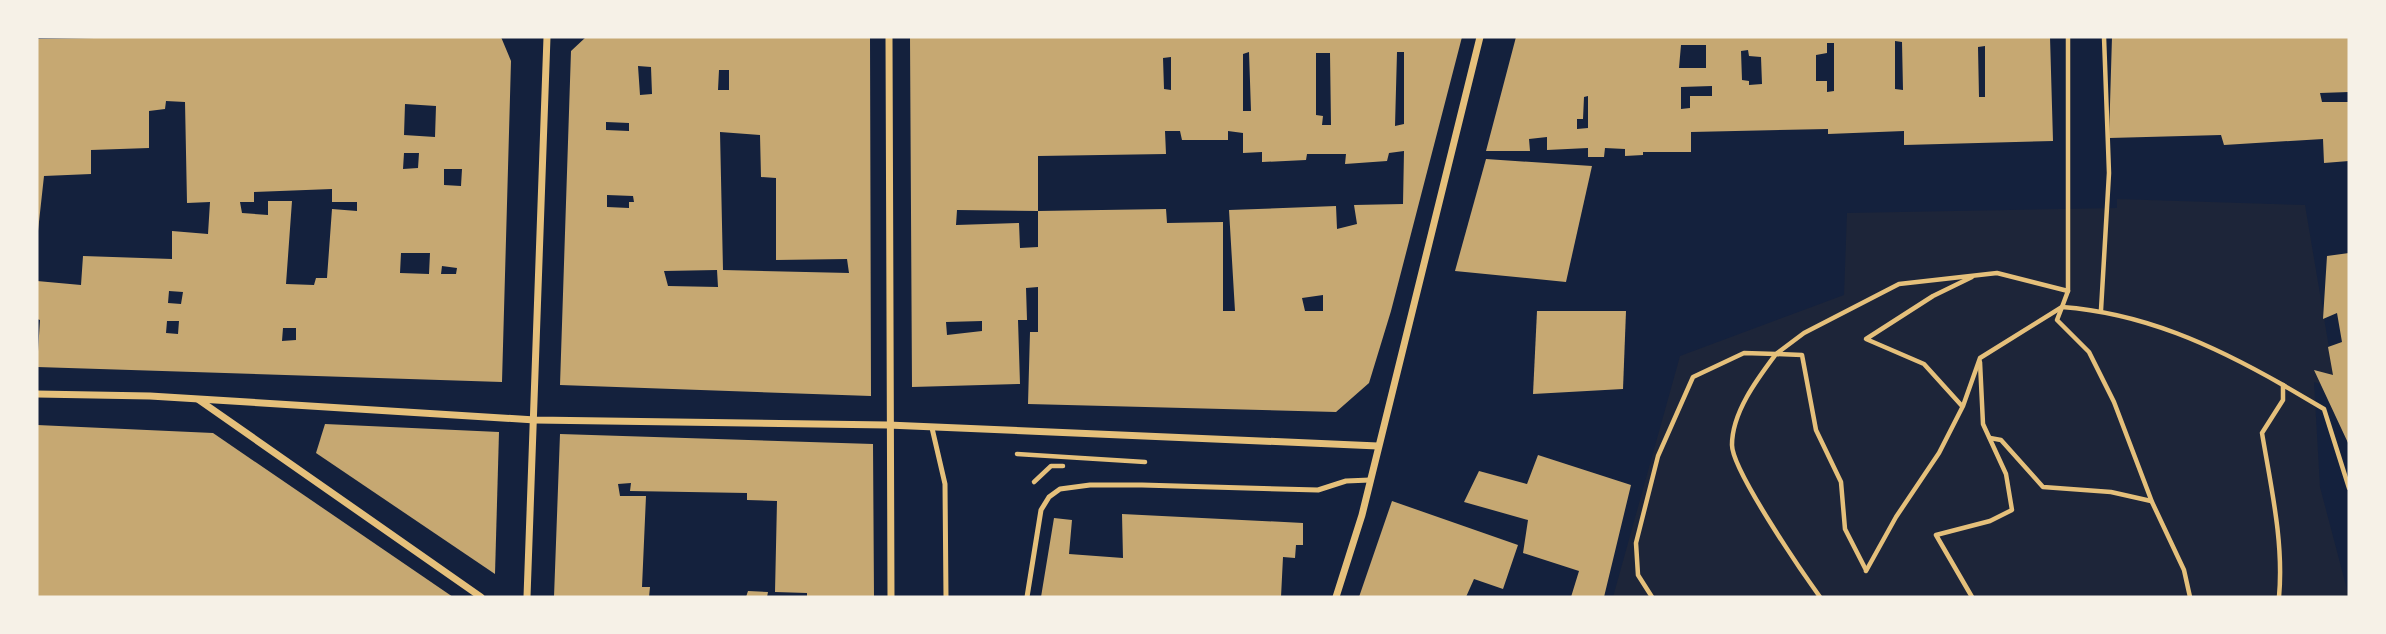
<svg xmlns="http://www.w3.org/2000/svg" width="2386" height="634" font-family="Rubik,sans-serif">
  <rect width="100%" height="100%" fill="#14213d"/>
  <path fill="#1d2539" d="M2117,199L2305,205L2336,389L2314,382L2320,487L2349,597H1613L1680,356L1844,295L1847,213L2117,208Z"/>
  <g fill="#c6a872" fill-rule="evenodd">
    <path d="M152,37H501L511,61L502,382L37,367L40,320L37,319V281L81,285L83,256L172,259V231L208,234L210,202L187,203L185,102L166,101L165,109L149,111V148L91,150V174L44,176L37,240V39ZM405,104L436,106L435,137L404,135ZM404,153H419L418,168L403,169ZM444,169H462L461,186L444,185ZM332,189V202H357V211L332,209L327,278H316L314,285L286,284L292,201H268V215L242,213L240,202H254V192ZM401,253H430L429,274L400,273ZM442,266L457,268L456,274H441ZM169,291L183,292L181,304L168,303ZM167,321H179L178,334L166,333ZM283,328H296V340L282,341Z"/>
    <path d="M586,37H870L871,396L560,385L571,51ZM638,66L651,67L652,94L640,95ZM719,70H729V90H718ZM606,122L629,123V131L606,130ZM720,132L760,135L761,177L776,178V260L847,259L849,273L723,270ZM607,195L633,196L634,202H629V208L607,207ZM717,270L718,287L668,286L664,271Z"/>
    <path d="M910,37H1462L1391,311L1369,383L1336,412L1028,404L1030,332H1038V287L1026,288L1027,320H1018L1020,384L912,387ZM1249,52L1251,111H1243V54ZM1397,52H1404V124L1395,126ZM1316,53H1330L1331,125H1322L1323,116L1316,115ZM1171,57V90L1164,89L1163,58ZM1165,131H1180L1182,140H1228V131L1243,133V153L1262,152V162L1306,160L1307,154H1346L1345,164L1387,161L1389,153L1404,151L1403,204L1354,205L1357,224L1337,229L1336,206L1229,210L1235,311H1223V222L1167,223L1166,209L1038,211V247L1020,248L1019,223L956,225L957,210L1038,211V156L1166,154ZM1323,295V311H1305L1302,298ZM982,321V331L947,335L946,322Z"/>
    <path d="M1516,37H2050L2053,141L1904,145V131L1828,134V129L1691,132V152H1643V155L1625,156V149L1605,148L1604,157H1588V148L1547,150V137L1529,139L1530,151H1486ZM1895,41L1902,42L1903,90L1895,89ZM1827,43H1834V91L1827,92V81H1816V55L1827,53ZM1681,45H1706V68H1679ZM1985,46V97H1979L1978,47ZM1748,50L1749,56L1761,57L1762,84L1749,85V81L1742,80L1741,51ZM1712,86V96H1690V108L1681,109V87ZM1588,96V128L1577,129V119H1583L1584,97Z"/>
    <path d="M2112,37H2349V92L2320,93L2322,102H2349V161L2324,163L2323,139L2224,145L2221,135L2109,138Z"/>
    <path d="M1486,159L1592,166L1566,282L1455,271Z"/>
    <path d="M2349,253V445L2314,370L2333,375L2328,347L2342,342L2337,313L2323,319L2327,256Z"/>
    <path d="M1537,311H1626L1623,389L1533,394Z"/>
    <path d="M325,424L499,432L495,574L316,453Z"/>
    <path d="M37,425L213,433L453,597H37Z"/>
    <path d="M560,434L873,444L874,597H807V593L775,592L777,501L747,500V493L630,491L631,483L618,484L620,496H646L642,587H650L649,597H554Z"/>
    <path d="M1538,455L1631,485L1604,597H1571L1579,571L1523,553L1528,520L1464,502L1479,471L1527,484Z"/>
    <path d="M1392,501L1518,545L1503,589L1474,579L1466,597H1359Z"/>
    <path d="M1122,514L1303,523V545H1296L1295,558L1283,557L1281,597H1041L1054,518L1072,520L1069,554L1123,558Z"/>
    <path d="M748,591L768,592L767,597H746Z"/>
  </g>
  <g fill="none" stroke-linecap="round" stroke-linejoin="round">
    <g stroke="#e5c07b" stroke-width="4.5">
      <path d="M2101,310L2109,173L2104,37"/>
      <path d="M1962,406L1924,364L1866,339L1933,296L1972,277"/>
      <path d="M1990,438L2001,440L2043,487L2111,492L2151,501"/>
      <path d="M1017,454L1145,462"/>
      <path d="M1034,482L1051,466H1063"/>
      <path d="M1866,571L1896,517L1939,453L1963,406L1980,358L2062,307L2068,291V37"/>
      <path d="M1652,597L1638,575L1636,543L1658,456L1693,377L1744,353L1776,354L1804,333L1899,284L1997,273L2068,291"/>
      <path d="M1820,597C1802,572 1732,470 1732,445C1732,412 1758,378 1776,354L1802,355L1816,430L1841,482L1845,529L1866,570"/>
      <path d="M1972,597L1936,535L1990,521L2012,510L2006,474L1983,424L1980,362"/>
      <path d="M2190,597L2184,570L2152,502L2114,402L2089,352L2057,320L2062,307C2143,313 2213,345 2283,385"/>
      <path d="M2279,597C2284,543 2271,487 2262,433L2283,400V385L2324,409L2349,488"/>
    </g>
    <g stroke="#e5c07b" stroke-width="5">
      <path d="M932,428L945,484L946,597"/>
      <path d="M1027,597L1041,510L1049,497L1060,489L1090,485H1142L1318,490L1346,481L1370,480"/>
    </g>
    <g stroke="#e5c07b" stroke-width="7">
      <path d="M889,37L891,597"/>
      <path d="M37,394L150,396L535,420L888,425L1378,446"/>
      <path d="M199,400L481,597"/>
      <path d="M527,597L547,37"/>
      <path d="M1336,597L1362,515L1480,37"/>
    </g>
  </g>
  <rect width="2386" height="634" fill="none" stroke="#f6f1e7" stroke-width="77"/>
</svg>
